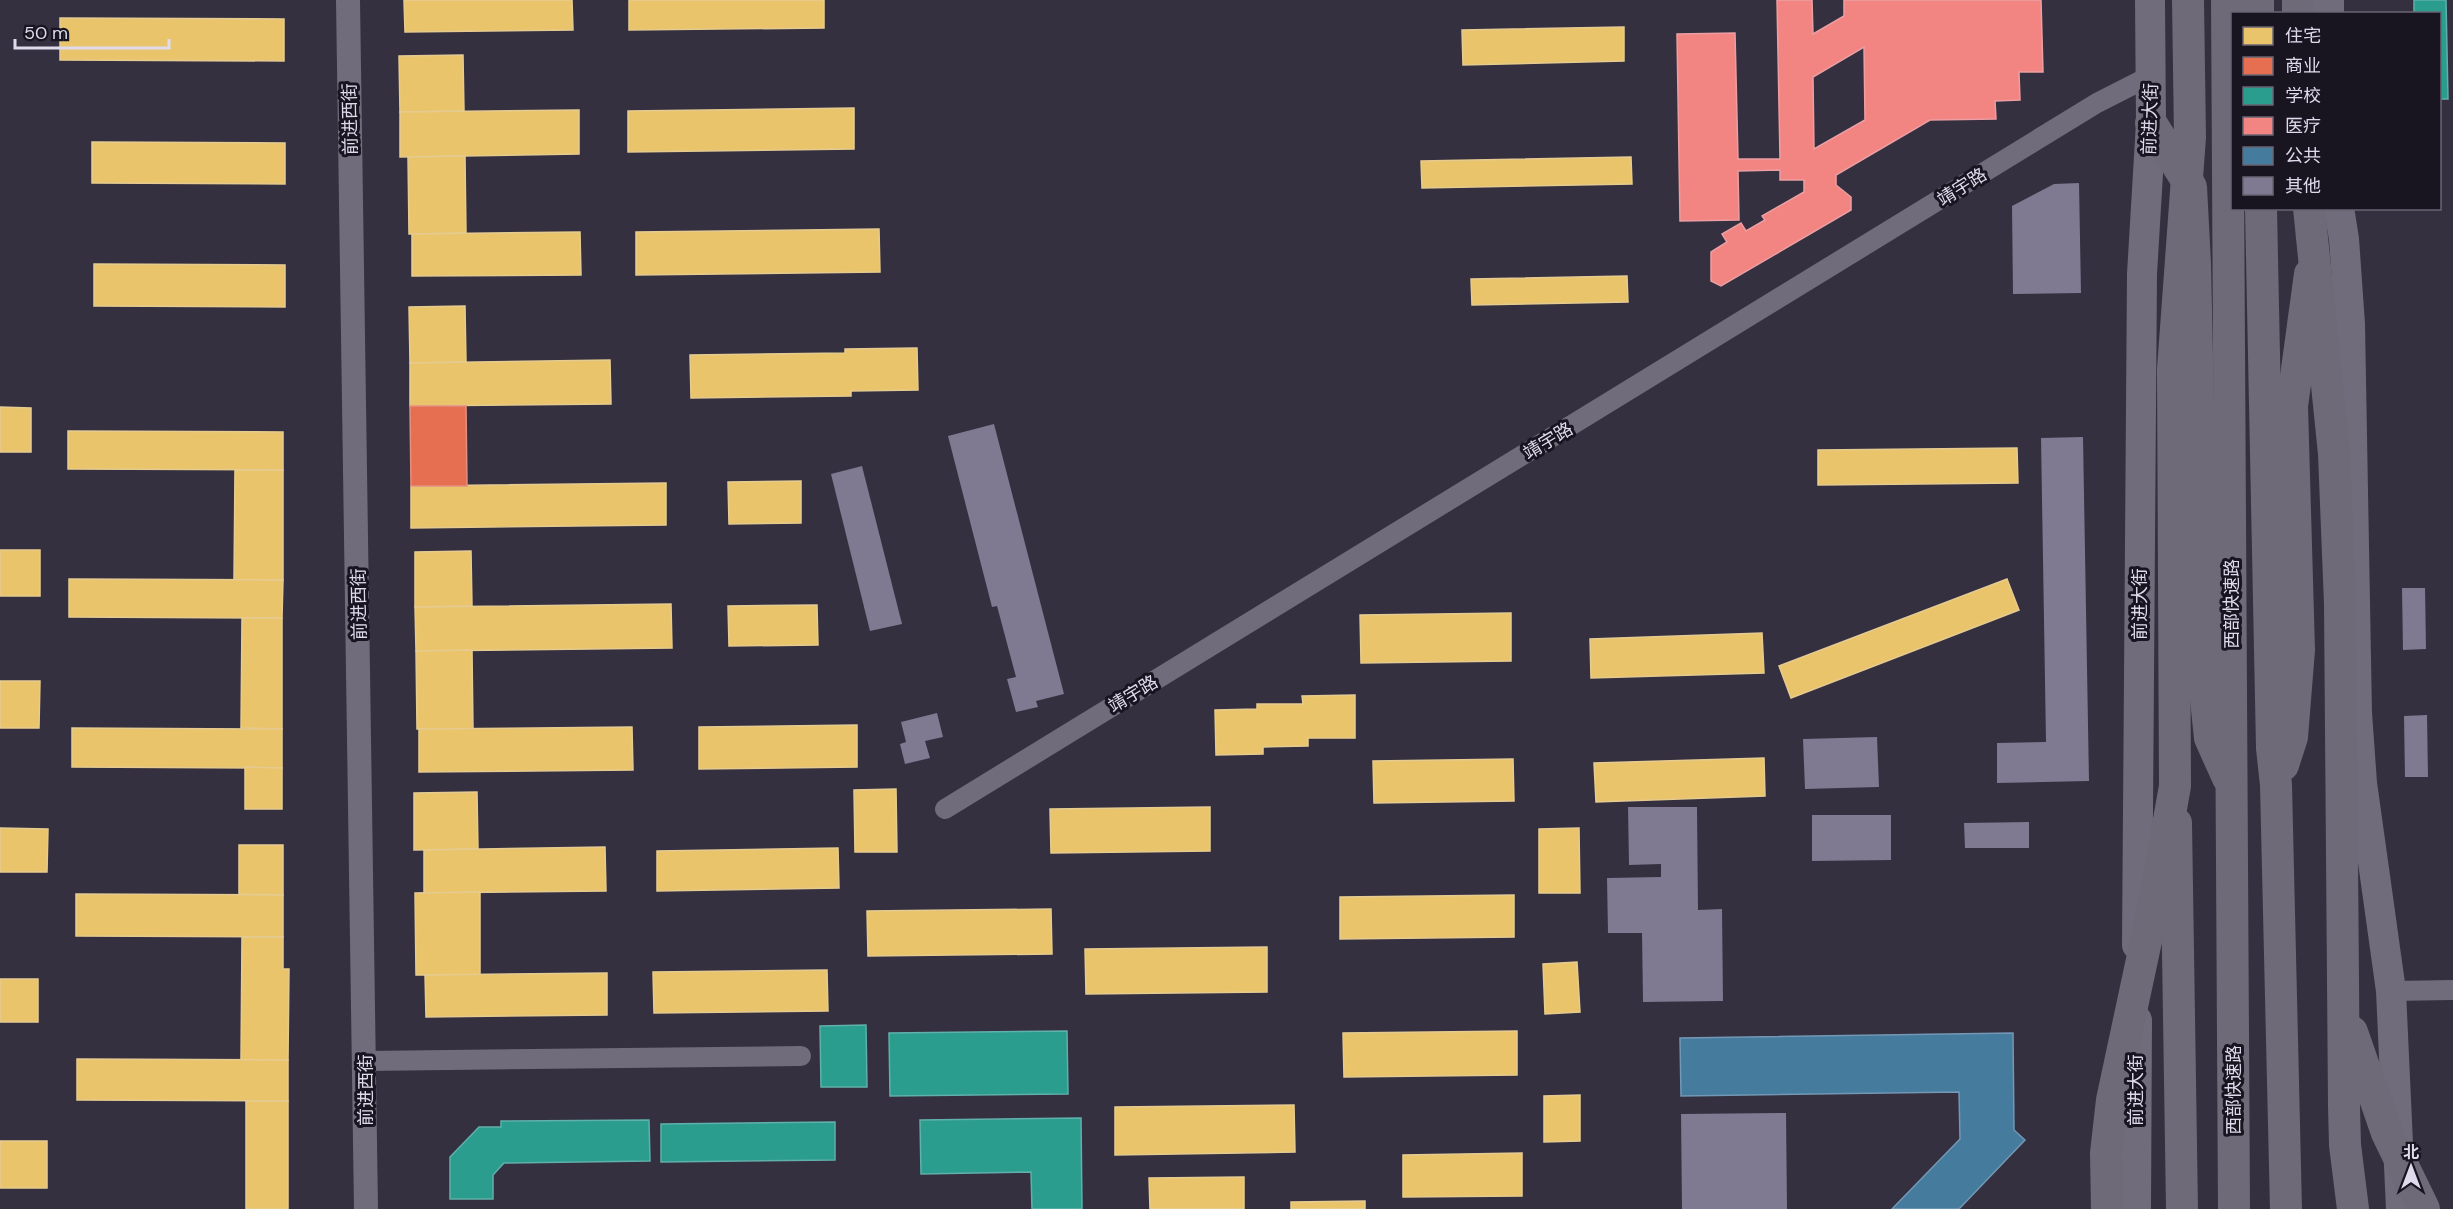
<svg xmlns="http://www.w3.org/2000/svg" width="2453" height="1209" font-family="'DM Sans','Noto Sans SC',sans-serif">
  <rect width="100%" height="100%" fill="#34303f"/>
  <g fill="#e9c46a" stroke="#e6cb91" stroke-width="1.5">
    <path d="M404,0H572L573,30L405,32Z"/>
    <path d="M629,0H824V28L629,30Z"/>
    <path d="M60,18L284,19V61L60,60Z"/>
    <path d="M1624,27V61L1463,65L1462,30Z"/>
    <path d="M463,55L464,111L400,112L399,56Z"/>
    <path d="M854,108V149L628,152V111Z"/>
    <path d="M579,110V154L400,157V112Z"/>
    <path d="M92,142L285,143V184L92,183Z"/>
    <path d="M465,156L466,233L409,234L408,157Z"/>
    <path d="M1631,157L1632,184L1422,188L1421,161Z"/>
    <path d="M879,229L880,272L636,275V232Z"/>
    <path d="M580,232L581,275L412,276V234Z"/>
    <path d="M94,264L285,265V307L94,306Z"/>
    <path d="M1627,276L1628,302L1472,305L1471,279Z"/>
    <path d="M465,306L466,362L410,363L409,307Z"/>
    <path d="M917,348L918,390L851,391V396L691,398L690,355L845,353V349Z"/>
    <path d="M610,360L611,404L410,406V363Z"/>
    <path d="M0,407L31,408V452H0Z"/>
    <path d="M68,431L283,432V470L68,469Z"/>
    <path d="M2017,448L2018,483L1818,485V450Z"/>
    <path d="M235,470H283V580H234Z"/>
    <path d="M801,481V523L729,524L728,482Z"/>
    <path d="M666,483V525L411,528V486Z"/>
    <rect x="0" y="550" width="40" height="46"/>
    <path d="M471,551L472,606L415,607V552Z"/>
    <path d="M69,579L283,580L282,618L69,617Z"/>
    <path d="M2007,579L2019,610L1791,698L1779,666Z"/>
    <path d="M671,604L672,648L416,651L415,607Z"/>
    <path d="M817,605L818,645L729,646L728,606Z"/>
    <path d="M1511,613V661L1361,663L1360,615Z"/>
    <path d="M242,618H282V729L241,728Z"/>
    <path d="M1762,633L1764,673L1591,678L1590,639Z"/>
    <path d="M472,650L473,729H417L416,651Z"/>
    <path d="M0,681H40L39,728H0Z"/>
    <path d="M1355,695V738H1308V746L1263,747V754L1216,755L1215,710L1257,709V704H1303L1302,696Z"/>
    <path d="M857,725V767L699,769V727Z"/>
    <path d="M632,727L633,770L419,772V729Z"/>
    <path d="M72,728L282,729V768L72,767Z"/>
    <path d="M1764,758L1765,796L1596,802L1594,763Z"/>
    <path d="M1513,759L1514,801L1374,803L1373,761Z"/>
    <path d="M245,767L282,768V809H245Z"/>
    <path d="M896,789L897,852H855L854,790Z"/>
    <path d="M477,792L478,849L414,850V793Z"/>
    <path d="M1210,807V851L1051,853L1050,809Z"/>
    <path d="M0,828L48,829L47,872H0Z"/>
    <path d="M1579,828L1580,893H1539V829Z"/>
    <path d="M239,845H283V895L239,894Z"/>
    <path d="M605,847L606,891L424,893V850Z"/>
    <path d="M838,848L839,888L657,891V851Z"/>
    <path d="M480,892V975H416L415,893Z"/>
    <path d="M76,894L283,895V937L76,936Z"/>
    <path d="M1514,895V937L1340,939V897Z"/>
    <path d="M1051,909L1052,954L868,956L867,911Z"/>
    <path d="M242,937H283V969H289L288,1060H241Z"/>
    <path d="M1267,947V992L1086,994L1085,949Z"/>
    <path d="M1577,962L1580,1012L1545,1014L1543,964Z"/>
    <path d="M827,970L828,1011L654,1013L653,972Z"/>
    <path d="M607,973V1015L426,1017L425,975Z"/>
    <rect x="0" y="979" width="38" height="43"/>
    <path d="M1517,1031V1075L1344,1077L1343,1033Z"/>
    <path d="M77,1059L288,1060V1101L77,1100Z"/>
    <path d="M1580,1095V1141L1544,1142V1096Z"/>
    <rect x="246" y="1101" width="42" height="108"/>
    <path d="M1294,1105L1295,1152L1115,1155V1107Z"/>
    <rect x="0" y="1141" width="47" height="47"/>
    <path d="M1522,1153V1196L1403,1197V1155Z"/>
    <path d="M1244,1177V1209H1150L1149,1178Z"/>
    <path d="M1365,1201V1209H1291V1202Z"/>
  </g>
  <path fill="#e76f51" stroke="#e58f80" stroke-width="1.5" d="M410,406H466L467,486H411Z"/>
  <g fill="#2a9d8f" stroke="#60b0ab" stroke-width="1.5">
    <path d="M2414,0H2446L2448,99H2440V14H2414Z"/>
    <path d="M866,1025L867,1087H821L820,1026Z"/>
    <path d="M1067,1031L1068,1094L890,1096L889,1033Z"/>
    <path d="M1081,1118L1082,1209H1032L1031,1172L921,1174L920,1120Z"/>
    <path d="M649,1120L650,1161L504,1163L493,1175V1199H450V1157L479,1127H501V1121Z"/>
    <path d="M835,1122V1160L661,1162V1124Z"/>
  </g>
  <path fill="#f28482" stroke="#ec9ea2" stroke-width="1.5" fill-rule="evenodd" d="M1777,0H1812L1813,34L1844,16V0H2041L2043,72H2019L2020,100L1995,101L1996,119L1930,120L1836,175V185L1851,197V210L1721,286L1711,281V252L1727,242L1722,234L1741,223L1746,231L1765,220L1762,216L1804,192V180H1780V170L1738,171L1739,220L1680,221L1677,34L1735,33L1738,159H1780ZM1864,47L1865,120L1814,149L1813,77Z"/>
  <path fill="#457b9d" stroke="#7398b5" stroke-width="1.5" d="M2013,1033L2014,1130L2025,1140L1959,1209H1892L1960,1139L1959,1092L1681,1096L1680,1038Z"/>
  <g fill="#7f7991">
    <path d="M2079,183L2081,293L2013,294L2012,206L2054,184Z"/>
    <path d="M994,424L1064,694L1036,701L1038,707L1016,712L1007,679L1016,677L997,606L992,607L948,436Z"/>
    <path d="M2083,437L2089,781L1997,783V743L2046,742L2041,438Z"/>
    <path d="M862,466L902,624L870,631L831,474Z"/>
    <path d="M2402,588H2425L2426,649L2403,650Z"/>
    <path d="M937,713L943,737L925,741L930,758L905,764L900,744L906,742L901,722Z"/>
    <path d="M2427,715L2428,777H2405L2404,716Z"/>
    <path d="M1877,737L1879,787L1805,789L1803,739Z"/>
    <path d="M1628,807H1697L1698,910L1722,909L1723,1001L1643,1002L1642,933H1608L1607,878L1661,877V864L1629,865Z"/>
    <path d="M1812,815H1891V860L1812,861Z"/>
    <path d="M2029,822V848H1965L1964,823Z"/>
    <path d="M1786,1113L1787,1209H1682L1681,1114Z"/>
  </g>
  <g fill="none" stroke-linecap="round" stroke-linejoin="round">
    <g stroke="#706c7b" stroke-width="20">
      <path d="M945,809L2097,103L2152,75"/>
      <path d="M2391,991L2453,990"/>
      <path d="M365,1061L801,1056"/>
    </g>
    <path stroke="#706c7b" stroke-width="24" d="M348,0L366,1209"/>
    <g stroke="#706c7b" stroke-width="30">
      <path d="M2329,14V0"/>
      <path d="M2339,208L2344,239L2350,324L2357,713L2362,783L2391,991L2401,1209"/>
      <path d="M2137,945L2142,274L2151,123L2150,0"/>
      <path d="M2136,1209L2137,1020"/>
    </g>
    <g stroke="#6e6a78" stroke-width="32">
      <path d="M2227,0L2234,1209"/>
      <path d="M2258,0V14"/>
      <path d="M2298,0V14"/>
      <path d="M2151,123L2191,187L2195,263L2204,680L2210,738L2228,778"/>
      <path d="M2261,208L2272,748L2276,785L2286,1209"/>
      <path d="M2283,765L2292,737L2299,650L2292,406L2310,274"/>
      <path d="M2176,823L2182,1209"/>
    </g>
    <g stroke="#6e6a78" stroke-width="32">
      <path d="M2309,208L2334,454L2340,604L2344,1106L2345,1145L2353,1209"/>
      <path d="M2352,1032L2387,1133L2424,1209"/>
      <path d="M2107,1209L2106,1153L2112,1100L2155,899L2175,786L2173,369L2190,137L2188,0"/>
    </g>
  </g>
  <g text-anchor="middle" stroke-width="6" stroke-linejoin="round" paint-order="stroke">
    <g font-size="18" fill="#dfdbed" stroke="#181521">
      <text transform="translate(350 119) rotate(-91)" y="6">前进西街</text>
      <text transform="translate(2150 119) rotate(-88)" y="6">前进大街</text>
      <text transform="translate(1962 187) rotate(-32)" y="6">靖宇路</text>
      <text transform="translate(1548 441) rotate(-31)" y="6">靖宇路</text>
      <text transform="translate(359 604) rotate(-91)" y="6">前进西街</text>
      <text transform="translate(2140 604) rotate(-90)" y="6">前进大街</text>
      <text transform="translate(2232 604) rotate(-90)" y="6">西部快速路</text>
      <text transform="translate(1133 694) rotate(-31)" y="6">靖宇路</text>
      <text transform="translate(366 1090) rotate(-90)" y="6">前进西街</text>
      <text transform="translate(2136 1090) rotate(-90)" y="6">前进大街</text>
      <text transform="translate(2234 1090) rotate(-90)" y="6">西部快速路</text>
    </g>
  </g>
  <rect x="2231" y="12" width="210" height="198" fill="#181521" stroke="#686473" stroke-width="1.5"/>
  <rect x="2243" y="27" width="30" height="18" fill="#e9c46a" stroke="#686473" stroke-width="1.5"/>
  <text x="2285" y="42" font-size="18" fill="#dfdbed">住宅</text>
  <rect x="2243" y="57" width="30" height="18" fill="#e76f51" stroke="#686473" stroke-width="1.5"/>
  <text x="2285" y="72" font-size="18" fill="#dfdbed">商业</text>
  <rect x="2243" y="87" width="30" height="18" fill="#2a9d8f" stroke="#686473" stroke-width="1.5"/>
  <text x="2285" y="102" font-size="18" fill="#dfdbed">学校</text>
  <rect x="2243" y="117" width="30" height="18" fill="#f28482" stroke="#686473" stroke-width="1.5"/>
  <text x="2285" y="132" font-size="18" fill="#dfdbed">医疗</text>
  <rect x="2243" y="147" width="30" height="18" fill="#457b9d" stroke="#686473" stroke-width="1.5"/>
  <text x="2285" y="162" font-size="18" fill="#dfdbed">公共</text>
  <rect x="2243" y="177" width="30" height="18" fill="#7f7991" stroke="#686473" stroke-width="1.5"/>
  <text x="2285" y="192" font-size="18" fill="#dfdbed">其他</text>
  <g transform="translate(2411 1167)" stroke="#181521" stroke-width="4.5" paint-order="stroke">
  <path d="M0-4.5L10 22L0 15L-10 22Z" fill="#dfdbed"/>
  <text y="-9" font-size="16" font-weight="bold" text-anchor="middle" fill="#dfdbed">北</text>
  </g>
  <path d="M15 39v9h154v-9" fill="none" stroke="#dfdbed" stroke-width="3"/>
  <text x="24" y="39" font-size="18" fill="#dfdbed" stroke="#181521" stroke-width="4.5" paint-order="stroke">50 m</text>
</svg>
